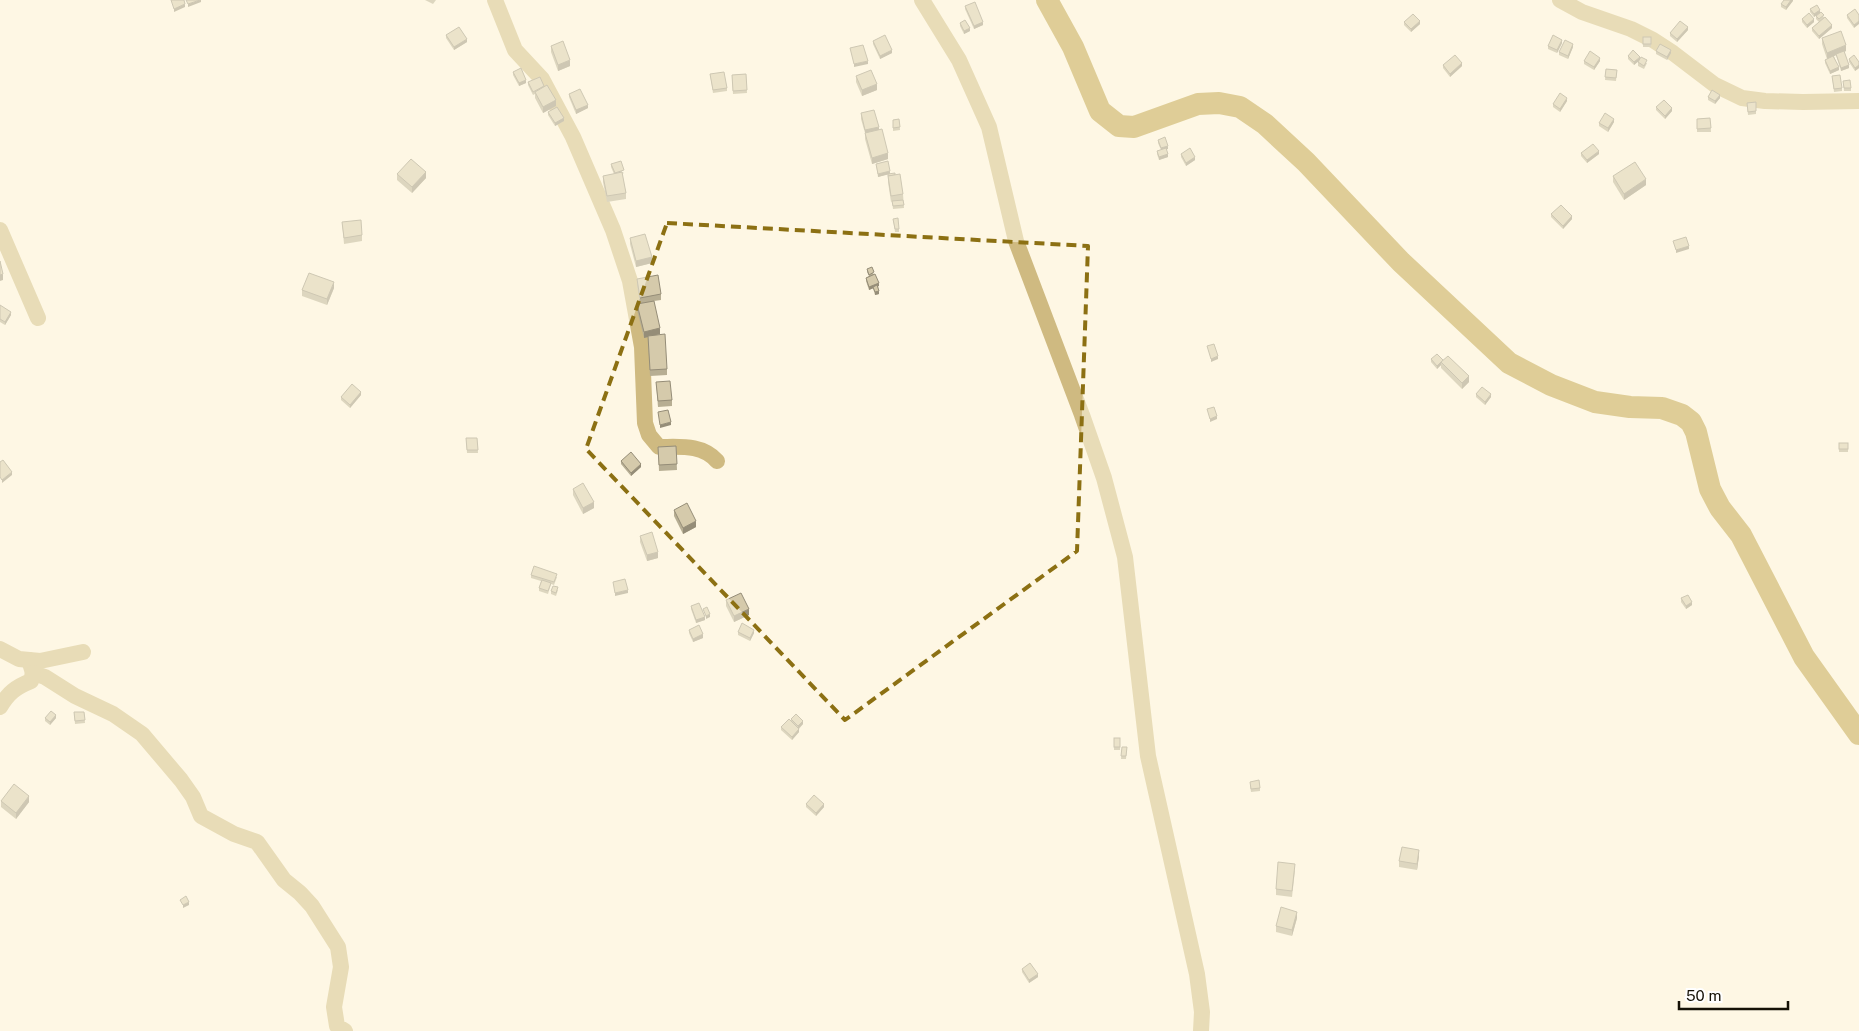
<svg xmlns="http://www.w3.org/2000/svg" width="1859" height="1031" font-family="'Public Sans',sans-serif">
  <rect width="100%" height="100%" fill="#fef7e4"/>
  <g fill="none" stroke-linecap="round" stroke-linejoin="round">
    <g stroke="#cfba81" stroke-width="16">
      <path d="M495,0L515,50L542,79L573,137L613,230L630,281L642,347L645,423L649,435L659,447C680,447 702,444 717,461"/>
      <path d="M922,0L959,60L989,127L1016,241L1082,415L1104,478L1125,557L1148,756L1197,974L1202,1012L1201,1031"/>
      <path d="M1560,0L1582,12L1631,29L1653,40L1673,53L1715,85L1742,98L1765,101L1803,102L1859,101"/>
      <path d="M0,230L38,318"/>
      <path d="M0,649L19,659L40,661L83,652"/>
      <path d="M29,660L33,673L45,677L75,696L113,714L142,734L181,780L193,797L201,816L234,834L257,842L284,880L300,893L312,906L338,947L341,967L334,1007L337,1026L345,1031"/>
      <path d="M0,707C8,693 16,687 31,681L33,673"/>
    </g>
    <path stroke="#ba9a3b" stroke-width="22" d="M1047,0L1073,47L1100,111L1119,126L1134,127L1198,104L1219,103L1240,107L1265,124L1306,162L1401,262L1509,363L1551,385L1595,402L1630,407L1662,408L1682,415L1691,422L1696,432L1710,489L1720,508L1741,535L1804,657L1859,734"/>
  </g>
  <g fill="#b7ae93">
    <path d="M425,0H436L433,4Z"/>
    <path d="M1793,0L1786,10L1781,7V4Z"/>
    <path d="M965,6L983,25L974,29L965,9Z"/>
    <path d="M1810,9L1820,12L1832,28L1819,39L1812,31V28L1819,22L1816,19V16L1818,14L1814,17L1810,12Z"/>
    <path d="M1855,9L1854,28L1847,18V15Z"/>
    <path d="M1802,19L1814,22L1807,28L1802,22Z"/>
    <path d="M1404,22L1420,24L1411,32L1404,25Z"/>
    <path d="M960,23L970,31L964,34L960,26Z"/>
    <path d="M1688,30L1677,42L1670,36V33Z"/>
    <path d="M446,35L467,42L454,50L446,38Z"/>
    <rect x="1643" y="37" width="8" height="10"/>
    <path d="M1822,38L1846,51L1844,52L1849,68L1841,71L1836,55L1834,56L1839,70L1830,74L1825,63V60L1827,59L1822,44Z"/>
    <path d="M873,41L892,53L880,59L873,44Z"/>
    <path d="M1562,43L1557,53L1548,49V46Z"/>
    <path d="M551,46L570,66L558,71L551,52Z"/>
    <path d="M1573,47L1568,59L1559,55V52Z"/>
    <path d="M1656,51L1671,53L1667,60L1656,54Z"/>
    <path d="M1628,56L1640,60L1634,65L1628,59Z"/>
    <path d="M1849,59L1859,62V68L1855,71L1849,62Z"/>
    <path d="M1584,61H1600L1594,70L1584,64Z"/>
    <path d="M1638,62L1647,63L1644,69L1638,66Z"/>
    <path d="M1443,65L1462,66L1450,77L1443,68Z"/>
    <path d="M1606,69L1617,70L1616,81L1605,80Z"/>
    <path d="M513,72L526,83L519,86L513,75Z"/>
    <path d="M710,74L727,88V91L713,93Z"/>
    <path d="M746,74L747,93L733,94L732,75Z"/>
    <path d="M856,76L877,90L862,96L856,82Z"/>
    <path d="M1832,76L1842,88V91L1834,92Z"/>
    <path d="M1843,81L1851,88V91H1844Z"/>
    <path d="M528,82L544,87L556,106L543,113L535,98V94L533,95L528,85Z"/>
    <path d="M569,94L588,108L576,114L569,97Z"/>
    <path d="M1708,97L1720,98L1715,104L1708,100Z"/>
    <path d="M1567,101L1560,112L1553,107V104Z"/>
    <path d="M1756,102V114L1748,115L1747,103Z"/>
    <path d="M1656,107L1672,111L1665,119L1656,110Z"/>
    <path d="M548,112L564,121L555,126L548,115Z"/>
    <path d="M861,113L879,129L888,159L872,164L865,139V133L861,119Z"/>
    <path d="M1710,118L1711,132H1697V119Z"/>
    <path d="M899,119L900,130L893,131V120Z"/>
    <path d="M1614,122L1608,132L1599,126V123Z"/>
    <path d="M1158,140L1168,149H1166L1168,157L1159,160L1157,154V151L1161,150L1158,143Z"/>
    <path d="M1581,153L1599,154L1587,163L1581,156Z"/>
    <path d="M1181,154L1195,160L1186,166L1181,157Z"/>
    <path d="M611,164L624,173L622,174L626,193V199L607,202L603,182V176L614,174L611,167Z"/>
    <path d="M876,164L890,174L895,175L903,194L904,208L893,209L892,201L891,202L888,182V174L878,177Z"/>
    <path d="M397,174L426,178L412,193L397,180Z"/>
    <path d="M1613,176L1646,185L1624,200L1613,182Z"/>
    <path d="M1551,214L1572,219L1563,229L1551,217Z"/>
    <path d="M893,219L899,229V232H895Z"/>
    <path d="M342,222L362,235V241L344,244Z"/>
    <path d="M630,238L652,263L636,267L630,244Z"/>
    <path d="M867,269L874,274L879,286H878L879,294L875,295L873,288L869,290L866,281V278L869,276L867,272Z"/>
    <path d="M637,279L661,294V300L654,301L660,334L657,335L667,369V375L650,376L648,337L644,338L637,310V304H640L637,285Z"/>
    <path d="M334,288L327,305L302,296V290Z"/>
    <path d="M0,305L11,315L5,325L0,322Z"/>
    <path d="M1431,359L1443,360L1469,382L1462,389L1441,368V365L1437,369L1431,362Z"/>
    <path d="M656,382L672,400V406L658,407Z"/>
    <path d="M1476,394L1491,397L1485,405L1476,397Z"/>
    <path d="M361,395L350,408L341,400V397Z"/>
    <path d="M466,438H477L478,453H467Z"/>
    <rect x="1839" y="443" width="9" height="9"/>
    <path d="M676,446L677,470L659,471L658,447Z"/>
    <path d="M621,461L641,467L631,476L621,464Z"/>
    <path d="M573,489L594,508L583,514L573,495Z"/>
    <path d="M674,510L696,527L683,534L674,516Z"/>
    <path d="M640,536L658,558L647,561L640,542Z"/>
    <path d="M531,575L557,577L554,585L551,584L548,594L539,591V588L541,581L531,578Z"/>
    <path d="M558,590L556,596L551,594V591Z"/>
    <path d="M1681,598L1692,605L1686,609L1681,602Z"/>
    <path d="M726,600L749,615L734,622L726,606Z"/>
    <path d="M691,606L705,620L696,623L691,609Z"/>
    <path d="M689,630L703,638L693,642L689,633Z"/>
    <path d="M738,632L754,633L750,641L738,635Z"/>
    <path d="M74,712H84L85,723L75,724Z"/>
    <path d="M45,718H56L50,725L45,721Z"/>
    <path d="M791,719L803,724L799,729V732L792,740L781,730V727L791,721Z"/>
    <rect x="1114" y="738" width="6" height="12"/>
    <path d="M1122,747H1127L1126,759H1121Z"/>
    <path d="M1250,785L1260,788V791L1251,792Z"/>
    <path d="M1,801L29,802L16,819L1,807Z"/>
    <path d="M806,804L824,807L816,816L806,807Z"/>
    <path d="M1419,856L1417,870L1399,867V861Z"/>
    <path d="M1295,870L1292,897L1276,895V889Z"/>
    <path d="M1297,918L1292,936L1276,932V926Z"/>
    <path d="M1022,969L1038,977L1029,983L1022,972Z"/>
  </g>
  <g fill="#958d78">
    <path d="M200,0H201V2L188,7V4Z"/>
    <path d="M1791,0H1793V1L1786,10V7Z"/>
    <path d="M185,4V7L174,12V9Z"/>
    <path d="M1820,10V13L1814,17V14Z"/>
    <path d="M1814,19V22L1807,28V25Z"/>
    <path d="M1420,21V24L1411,32V29Z"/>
    <path d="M1859,21V24L1854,28V25Z"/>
    <path d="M983,22V25L974,29V26Z"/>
    <path d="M1832,25V28L1819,39V36Z"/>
    <path d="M1688,27V30L1677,42V39Z"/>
    <path d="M970,28V31L964,34V31Z"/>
    <path d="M467,39V42L454,50V47Z"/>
    <path d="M1562,40V43L1557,53V50Z"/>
    <path d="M1573,44V47L1568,59V56Z"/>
    <path d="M1846,45V51L1827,59V53Z"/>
    <path d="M892,50V53L880,59V56Z"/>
    <path d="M1671,50V53L1667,60V57Z"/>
    <path d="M1640,57V60L1634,65V62Z"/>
    <path d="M1600,58V61L1594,70V67Z"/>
    <path d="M570,60V66L558,71V65Z"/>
    <path d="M868,61V64L854,67V64Z"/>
    <path d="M1462,63V66L1450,77V74Z"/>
    <path d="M1849,65V68L1841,71V68Z"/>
    <path d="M1859,65V68L1855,71V68Z"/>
    <path d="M1839,67V70L1830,74V71Z"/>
    <path d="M526,80V83L519,86V83Z"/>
    <path d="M877,84V90L862,96V90Z"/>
    <path d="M1720,95V98L1715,104V101Z"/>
    <path d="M1567,98V101L1560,112V109Z"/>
    <path d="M556,100V106L543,113V107Z"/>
    <path d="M588,105V108L576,114V110Z"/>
    <path d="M1672,108V111L1665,119V116Z"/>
    <path d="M564,118V121L555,126V123Z"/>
    <path d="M1614,119V122L1608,132V128Z"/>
    <path d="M879,127V133L865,136V130Z"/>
    <path d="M1168,146V149L1161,151V148Z"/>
    <path d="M1599,151V154L1587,163V160Z"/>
    <path d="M888,153V159L872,164V158Z"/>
    <path d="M1168,154V157L1159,160V157Z"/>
    <path d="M1195,157V160L1186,166V163Z"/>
    <path d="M890,171V174L878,177V174Z"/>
    <path d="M426,172V178L412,193V187Z"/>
    <path d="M1646,179V185L1624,200V194Z"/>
    <path d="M1572,216V219L1563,229V226Z"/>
    <path d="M1689,246V249L1676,253V250Z"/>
    <path d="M652,257V263L636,267V261Z"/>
    <path d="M3,274V280L0,281V275Z"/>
    <path d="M334,282V288L327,305V299Z"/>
    <path d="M879,283V286L869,290V287Z"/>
    <path d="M879,291V294L875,295V292Z"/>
    <path d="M11,312V315L5,325V322Z"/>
    <path d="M660,328V334L644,338V332Z"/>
    <path d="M1218,356V359L1211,362V359Z"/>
    <path d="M1443,360L1441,362V365L1437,369V366Z"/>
    <path d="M1469,376V382L1462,389V383Z"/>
    <path d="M361,392V395L350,408V405Z"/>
    <path d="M1491,394V397L1485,405V402Z"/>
    <path d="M1217,416V419L1210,422V419Z"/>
    <path d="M671,422V425L660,428V425Z"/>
    <path d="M641,464V467L631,476V473Z"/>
    <path d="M12,472V475L2,483V480Z"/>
    <path d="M594,502V508L583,514V508Z"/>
    <path d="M696,521V527L683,534V528Z"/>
    <path d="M658,552V558L647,561V555Z"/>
    <path d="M628,590V593L615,596V593Z"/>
    <path d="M1692,602V605L1686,609V606Z"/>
    <path d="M749,609V615L734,622V616Z"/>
    <path d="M710,614V617L706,619V616Z"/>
    <path d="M705,617V620L696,623V620Z"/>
    <path d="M754,630V633L750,641V638Z"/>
    <path d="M703,634V638L693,642V639Z"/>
    <path d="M56,715V718L50,725V722Z"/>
    <path d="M803,721V724L798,729V726Z"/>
    <path d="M799,729V732L792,740V737Z"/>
    <path d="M29,796V802L16,819V813Z"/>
    <path d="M824,804V807L816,816V813Z"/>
    <path d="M1419,850V856L1417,870V864Z"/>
    <path d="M189,902V905L183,908V905Z"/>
    <path d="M1297,912V918L1292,936V930Z"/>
    <path d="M1038,974V977L1029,983V980Z"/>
  </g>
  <g fill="#d5caab" stroke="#958d78">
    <path d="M171,0H184L185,4L174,9Z"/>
    <path d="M186,0H200L188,4Z"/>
    <path d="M1784,0H1791L1786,7L1781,4Z"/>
    <path d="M975,2L983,22L974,26L965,6Z"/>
    <path d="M1817,5L1820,10L1814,14L1810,9Z"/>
    <path d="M1855,9L1859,15V21L1854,25L1847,15Z"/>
    <path d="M1821,12L1824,15L1819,19L1816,16Z"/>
    <path d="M1809,13L1814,19L1807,25L1802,19Z"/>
    <path d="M1413,14L1420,21L1411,29L1404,22Z"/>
    <path d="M1825,17L1832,25L1819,36L1812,28Z"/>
    <path d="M965,20L970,28L964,31L960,23Z"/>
    <path d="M1680,21L1688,27L1677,39L1670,33Z"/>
    <path d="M459,27L467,39L454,47L446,35Z"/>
    <path d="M1841,31L1846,45L1827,53L1822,38Z"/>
    <path d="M885,35L892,50L880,56L873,41Z"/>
    <path d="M1553,35L1562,40L1557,50L1548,46Z"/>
    <rect x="1643" y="37" width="8" height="7"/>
    <path d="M1565,40L1573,44L1568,56L1559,52Z"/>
    <path d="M563,41L570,60L558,65L551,46Z"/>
    <path d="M1660,44L1671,50L1667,57L1656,51Z"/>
    <path d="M863,45L868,61L854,64L850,48Z"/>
    <path d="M1633,50L1640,57L1634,62L1628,56Z"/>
    <path d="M1590,51L1600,58L1594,67L1584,61Z"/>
    <path d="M1844,51L1849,65L1841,68L1836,54Z"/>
    <path d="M1455,55L1462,63L1450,74L1443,65Z"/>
    <path d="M1854,55L1859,62V65L1855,68L1849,59Z"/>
    <path d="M1833,56L1839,67L1830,71L1825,60Z"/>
    <path d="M1641,57L1647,60L1644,66L1638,62Z"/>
    <path d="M521,68L526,80L519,83L513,72Z"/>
    <path d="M1606,69L1617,70L1616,78L1605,77Z"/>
    <path d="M871,70L877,84L862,90L856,76Z"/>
    <path d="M724,72L727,88L713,90L710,74Z"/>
    <path d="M746,74L747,90L733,91L732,75Z"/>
    <path d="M1840,75L1842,88L1834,89L1832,76Z"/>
    <path d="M540,77L544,86L533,92L528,82Z"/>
    <path d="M1850,80L1851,88H1844L1843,81Z"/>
    <path d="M547,85L556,100L543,107L535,92Z"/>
    <path d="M580,89L588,105L576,110L569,94Z"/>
    <path d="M1712,90L1720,95L1715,101L1708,97Z"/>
    <path d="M1560,93L1567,98L1560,109L1553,104Z"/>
    <path d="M1664,100L1672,108L1665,116L1656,107Z"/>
    <path d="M1756,102V111L1748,112L1747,103Z"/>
    <path d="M557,107L564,118L555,123L548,112Z"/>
    <path d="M874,110L879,127L865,130L861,113Z"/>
    <path d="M1605,113L1614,119L1608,128L1599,123Z"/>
    <path d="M1710,118L1711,128L1697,129V119Z"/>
    <path d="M899,119L900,127L893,128V120Z"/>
    <path d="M882,129L888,153L872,158L865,133Z"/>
    <path d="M1165,137L1168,146L1161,148L1158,140Z"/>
    <path d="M1593,144L1599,151L1587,160L1581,153Z"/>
    <path d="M1166,148L1168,154L1159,157L1157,151Z"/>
    <path d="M1190,148L1195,157L1186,163L1181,154Z"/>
    <path d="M411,159L426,172L412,187L397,174Z"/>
    <path d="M621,161L624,170L615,173L611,164Z"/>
    <path d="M888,161L890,171L878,174L876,164Z"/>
    <path d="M1635,162L1646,179L1624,194L1613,176Z"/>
    <path d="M622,172L626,193L607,196L603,176Z"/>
    <path d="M895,173V175L888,176V174Z"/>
    <path d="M900,174L903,194L891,196L888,176Z"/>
    <path d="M903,200L904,205L893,206L892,201Z"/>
    <path d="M1561,205L1572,216L1563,226L1551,214Z"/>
    <path d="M898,218L899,229H895L893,219Z"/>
    <path d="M361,220L362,235L344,238L342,222Z"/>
    <path d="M645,234L652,257L636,261L630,238Z"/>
    <path d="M1686,237L1689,246L1676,250L1673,241Z"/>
    <path d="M0,261L3,274L0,275Z"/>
    <path d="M872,267L874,272L869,275L867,269Z"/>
    <path d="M309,273L334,282L327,299L302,290Z"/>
    <path d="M875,274L879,283L869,287L866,278Z"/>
    <path d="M658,275L661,294L640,298L637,279Z"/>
    <path d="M877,285L879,291L875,292L873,287Z"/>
    <path d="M654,301L660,328L644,332L637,304Z"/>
    <path d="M0,305L11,312L5,322L0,319Z"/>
    <path d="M665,334L667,369L650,370L648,336Z"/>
    <path d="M1214,344L1218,356L1211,359L1207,346Z"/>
    <path d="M1437,354L1443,360L1437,366L1431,359Z"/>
    <path d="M1448,356L1469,376L1462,383L1441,362Z"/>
    <path d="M670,381L672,400L658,401L656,382Z"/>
    <path d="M352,384L361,392L350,405L341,397Z"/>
    <path d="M1482,387L1491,394L1485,402L1476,394Z"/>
    <path d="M1214,407L1217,416L1210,419L1207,409Z"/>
    <path d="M668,410L671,422L660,425L658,412Z"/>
    <path d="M466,438H477L478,450H467Z"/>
    <rect x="1839" y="443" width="9" height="6"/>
    <path d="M676,446L677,464L659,465L658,447Z"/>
    <path d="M631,452L641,464L631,473L621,461Z"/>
    <path d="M3,460L12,472L2,480L0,477V462Z"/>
    <path d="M583,483L594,502L583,508L573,489Z"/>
    <path d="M687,503L696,521L683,528L674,510Z"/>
    <path d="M652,532L658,552L647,555L640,536Z"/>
    <path d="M534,566L557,574L554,582L531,575Z"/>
    <path d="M625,579L628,590L615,593L613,582Z"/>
    <path d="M542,580L551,583L548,591L539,588Z"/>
    <path d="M553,586L558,587L556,593L551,591Z"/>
    <path d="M741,593L749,609L734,616L726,600Z"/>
    <path d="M1688,595L1692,602L1686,606L1681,598Z"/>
    <path d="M699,603L705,617L696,620L691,606Z"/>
    <path d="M707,607L710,614L706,616L703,609Z"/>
    <path d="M742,623L754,630L750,638L738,632Z"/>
    <path d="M699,625L703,634L693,639L689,630Z"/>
    <path d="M51,711L56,715L50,722L45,718Z"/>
    <path d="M74,712H84L85,720L75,721Z"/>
    <path d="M796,714L803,721L798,726L791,719Z"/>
    <path d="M789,719L799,729L792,737L781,727Z"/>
    <rect x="1114" y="738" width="6" height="9"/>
    <path d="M1122,747H1127L1126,756H1121Z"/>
    <path d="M1259,780L1260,788L1251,789L1250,782Z"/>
    <path d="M14,784L29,796L16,813L1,801Z"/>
    <path d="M814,795L824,804L816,813L806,804Z"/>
    <path d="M1402,847L1419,850L1417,864L1399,861Z"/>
    <path d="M1278,862L1295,864L1292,891L1276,889Z"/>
    <path d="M186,896L189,902L183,905L180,900Z"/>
    <path d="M1281,907L1297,912L1292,930L1276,926Z"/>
    <path d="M1030,963L1038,974L1029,980L1022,969Z"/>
  </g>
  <path d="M0 0H1859V1031H0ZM667,223L1088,246L1077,551L845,720L586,449Z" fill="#fef7e4" fill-opacity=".55" fill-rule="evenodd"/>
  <path fill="none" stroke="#8c7013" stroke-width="4" stroke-dasharray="10 6" stroke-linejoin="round" d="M667,223L1088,246L1077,551L845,720L586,449Z"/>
  <path d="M1679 1001v8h109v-8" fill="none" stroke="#151106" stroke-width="2.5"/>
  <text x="1686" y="1001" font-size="15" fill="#151106" stroke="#ffffff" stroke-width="4" paint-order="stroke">50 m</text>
</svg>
